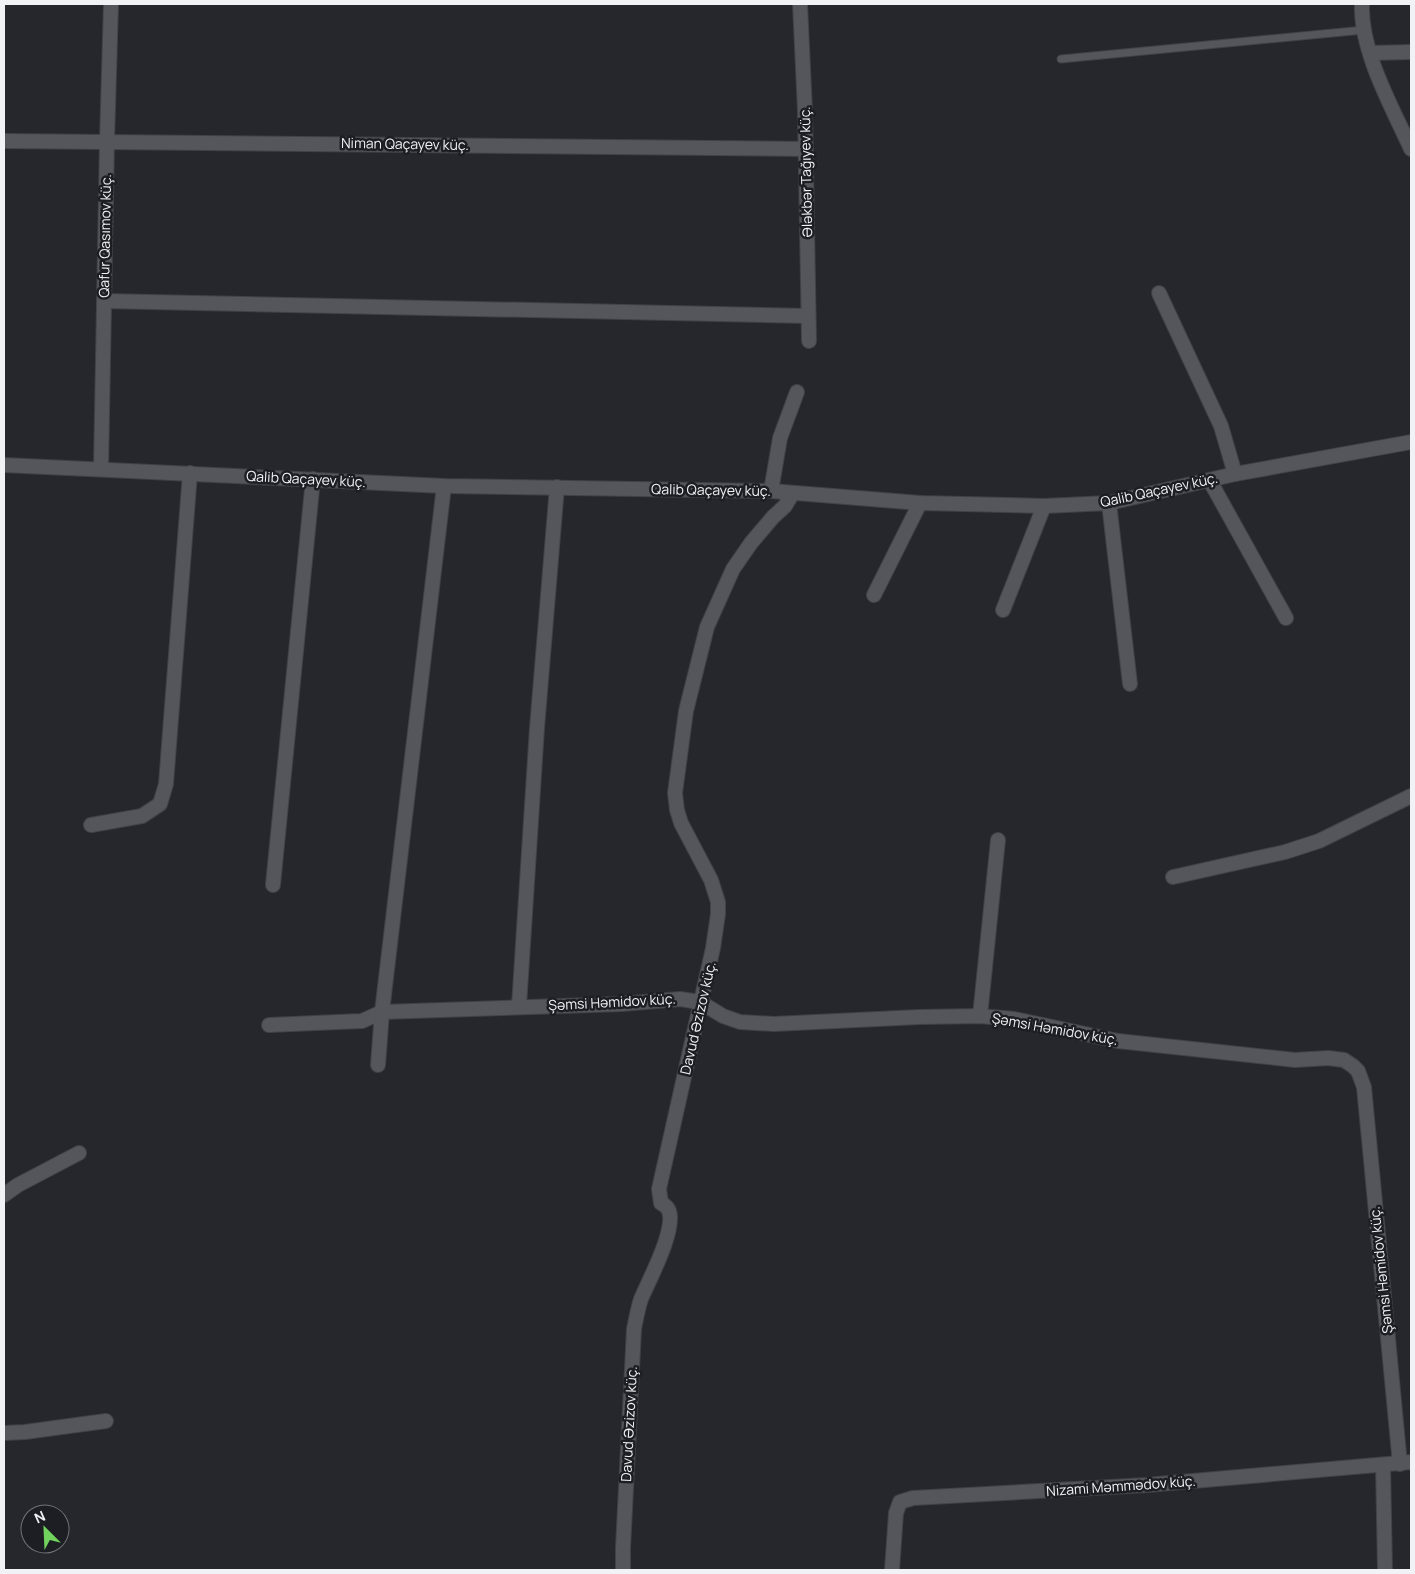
<svg xmlns="http://www.w3.org/2000/svg" width="1415" height="1574" font-family="Manrope,sans-serif">
  <rect width="100%" height="100%" fill="#26272d"/>
  <g fill="none" stroke-linecap="round" stroke-linejoin="round">
    <defs>
      <path id="service" d="M1061,59L1364,30"/>
      <g id="minor">
        <path d="M800,4L805,111L809,341"/>
        <path d="M1362,4C1360,51 1392,107 1411,149"/>
        <path d="M1370,53L1411,52"/>
        <path d="M4,141L806,149"/>
        <path d="M1159,293L1221,426L1235,474"/>
        <path d="M104,301L808,316"/>
        <path d="M4,465L444,486L771,491L920,503L1044,506L1109,503L1235,474L1411,442"/>
        <path d="M101,469L107,141L111,4"/>
        <path d="M1210,481L1286,618"/>
        <path d="M771,491L780,438L797,392"/>
        <path d="M1109,503L1130,684"/>
        <path d="M874,595L920,503"/>
        <path d="M1003,610L1044,506"/>
        <path d="M91,825L142,816L160,804L166,784L190,473"/>
        <path d="M1173,877L1285,852L1319,841L1411,796"/>
        <path d="M273,885L313,479"/>
        <path d="M519,1006L537,728L557,487"/>
        <path d="M980,1016L998,840"/>
        <path d="M269,1025L362,1021L382,1012L621,1004L680,999L700,1002L723,1016L740,1022L774,1024L919,1017L980,1016L1014,1019L1118,1041L1295,1060L1328,1058L1344,1060L1353,1066L1358,1071L1364,1087L1400,1464"/>
        <path d="M378,1065L382,1012L444,486"/>
        <path d="M4,1195L18,1185L79,1153"/>
        <path d="M4,1433L25,1432L106,1421"/>
        <path d="M1383,1465L1385,1570"/>
        <path d="M623,1570V1548L634,1329C636,1319 638,1308 641,1299C649,1280 676,1230 669,1211C668,1208 665,1205 661,1203L659,1189L713,948L718,914V902L711,880L681,823L677,810L675,793L686,711L707,627L733,569L751,543L773,517L785,506L793,493"/>
        <path d="M892,1570L896,1513L900,1502L913,1498L1147,1485L1411,1462"/>
      </g>
    </defs>
    <use href="#service" stroke="#404246" stroke-width="9"/>
    <use href="#minor" stroke="#404246" stroke-width="16"/>
    <use href="#service" stroke="#54565c" stroke-width="7"/>
    <use href="#minor" stroke="#54565c" stroke-width="14"/>
  </g>
  <g text-anchor="middle" stroke-width="5" stroke-linejoin="round" paint-order="stroke">
    <g font-size="14" fill="#f0f2f5" stroke="#1c1e23">
      <text transform="translate(405 144) rotate(1)" y="5">Niman Qaçayev küç.</text>
      <text transform="translate(806 172) rotate(-91)" y="5">Ələkbər Tağıyev küç.</text>
      <text transform="translate(105 236) rotate(-89)" y="5">Qafur Qasımov küç.</text>
      <text transform="translate(306 479) rotate(3)" y="5">Qalib Qaçayev küç.</text>
      <text transform="translate(711 490) rotate(1)" y="5">Qalib Qaçayev küç.</text>
      <text transform="translate(1159 490) rotate(-12)" y="5">Qalib Qaçayev küç.</text>
      <text transform="translate(612 1002) rotate(-3)" y="5">Şəmsi Həmidov küç.</text>
      <text transform="translate(698 1018) rotate(-77)" y="5">Davud Əzizov küç.</text>
      <text transform="translate(1055 1029) rotate(10)" y="5">Şəmsi Həmidov küç.</text>
      <text transform="translate(1381 1270) rotate(-96)" y="5">Şəmsi Həmidov küç.</text>
      <text transform="translate(629 1424) rotate(-87)" y="5">Davud Əzizov küç.</text>
      <text transform="translate(1121 1486) rotate(-4)" y="5">Nizami Məmmədov küç.</text>
    </g>
  </g>
  <rect width="1415" height="1574" fill="none" stroke="#f0f2f5" stroke-width="10"/>
  <g transform="translate(45 1529) rotate(336)"><circle r="24" fill="#1c1e23" stroke="#717377"/>
  <path d="M0-4L9 19L0 12L-9 19Z" fill="#72d25e"/>
  <text y="-8" font-size="14" font-weight="bold" text-anchor="middle" fill="#f0f2f5">N</text>
  </g>
</svg>
